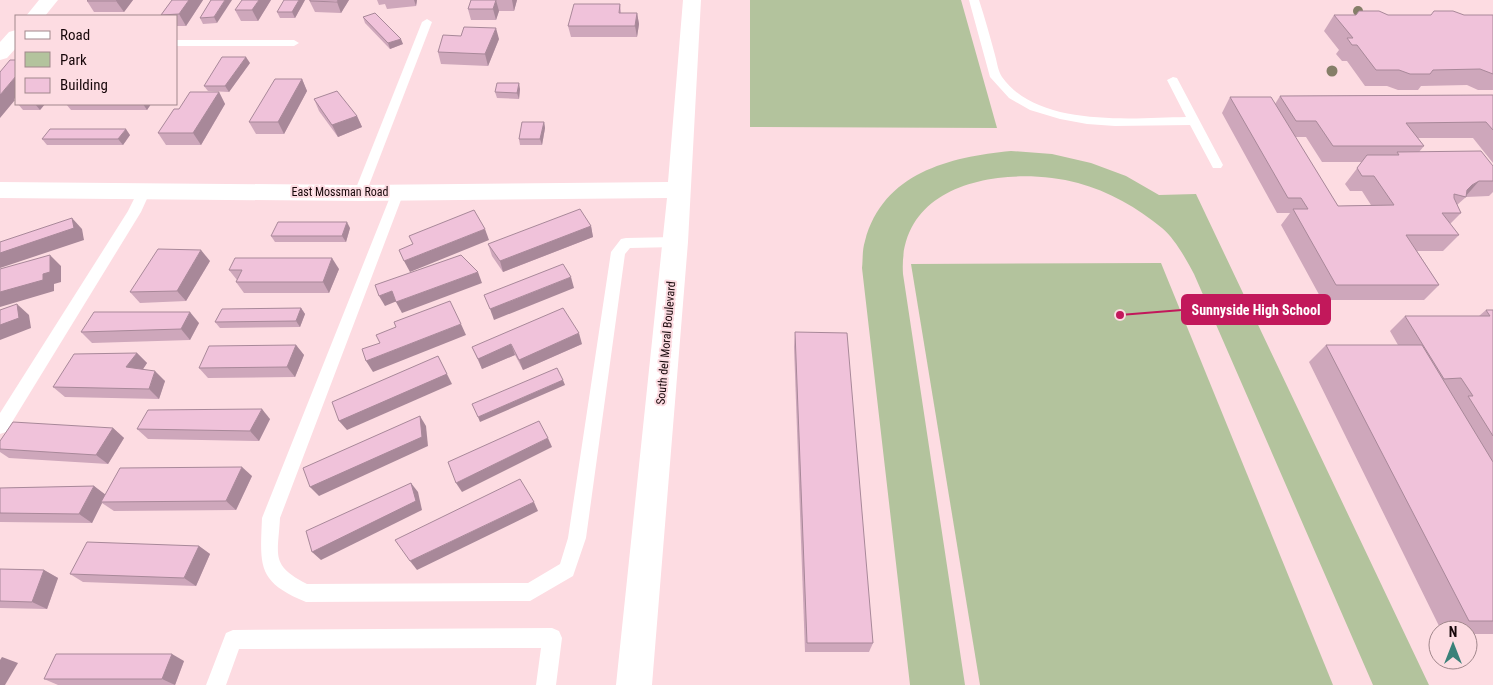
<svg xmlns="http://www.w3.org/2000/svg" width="1493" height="685" font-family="'Roboto Condensed',sans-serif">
  <rect width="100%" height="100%" fill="#fddce2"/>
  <g fill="#b3c39d">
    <path d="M750,0H961L997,128L750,127Z"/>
    <path d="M1011,151L1052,154L1091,163L1126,176L1159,195L1196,194L1429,685H1373L1194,274C1186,259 1175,239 1162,228C1138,208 1108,191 1078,183C1008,165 897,180 903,274L965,685H910L862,268C863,260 862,250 865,241C883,173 949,157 1011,151Z"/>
    <path d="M1161,263L1333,685H980L911,264Z"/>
  </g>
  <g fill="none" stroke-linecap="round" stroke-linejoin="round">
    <g fill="#fff" fill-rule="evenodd">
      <path d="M969,0H979C985,18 990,37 995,55C997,62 998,71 1002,77C1038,128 1132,118 1186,117L1167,80L1173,77L1177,78L1223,165L1221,168H1213L1190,125L1115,126L1087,124L1060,119L1030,110L1009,98L990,77Z"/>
      <path d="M427,19L432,22L366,193L365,196H355L354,193L422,22Z"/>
      <path d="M176,40H294L299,43L294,46H176Z"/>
      <path d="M145,186L150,187L151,190L141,212L6,432L0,434V413L128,211L140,187Z"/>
      <path d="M398,188L403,189L404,192L280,518C278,556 270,565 307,584L528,583L560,564L568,538L611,252L621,239L626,238L676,237L681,239L683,242L681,245L676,247L630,248L625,254L586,538L573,576L530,601L306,602C257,582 260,566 262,518L392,192L393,189Z"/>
      <path d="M552,628L559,631L562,638L556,685H536L541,648L239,649L226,685H206L226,633L233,630Z"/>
    </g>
    <g fill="#fff" fill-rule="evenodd">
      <path d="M39,0H58L45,16H26Z"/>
      <path d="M683,0H701L688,242L652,685H616L667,198L360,201L0,198V182L360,185L668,182Z"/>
      <path d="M16,30V48L7,58L0,60V42L9,32Z"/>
    </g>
  </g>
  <g fill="#857e68">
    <circle cx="1358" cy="11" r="5"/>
    <circle cx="1332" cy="71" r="5.5"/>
  </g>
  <g fill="#cea7bb" fill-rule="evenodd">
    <path d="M88,0H133L124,12H94L87,1Z"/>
    <path d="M172,0H203L186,26H176V16H162L161,15Z"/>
    <path d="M211,0L217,23L203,24L200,18Z"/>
    <path d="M271,0L258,21H241L235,10Z"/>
    <path d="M305,0L295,18H280L277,12Z"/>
    <path d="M309,0H349L341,13L315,12Z"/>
    <path d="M377,0H417L416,6L387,9L385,4L379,5Z"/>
    <path d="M471,0H517L514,11H499L496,20H471L468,9Z"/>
    <path d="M620,4L621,13H637L639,24L637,37H571L568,26Z"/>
    <path d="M1334,15H1493V90H1478L1467,85L1421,86L1418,90H1398L1387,86H1365L1347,61H1342L1336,54L1339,50L1324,31Z"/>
    <path d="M363,17L403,44L390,49L365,23Z"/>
    <path d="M499,39L488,66L441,64L438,52Z"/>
    <path d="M250,63L229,92L208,91L204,86Z"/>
    <path d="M302,79L307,91L284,134H256L249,122Z"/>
    <path d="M520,89L519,99L497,98L495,92Z"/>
    <path d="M219,92L225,104L201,145H166L158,133L179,109Z"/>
    <path d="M1493,95V163L1473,138H1418L1424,146L1419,152L1493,166V192L1489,196L1466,197L1457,205L1461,213L1450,224L1459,235L1443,251H1417L1439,285L1424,300H1322L1281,225L1290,213H1277L1222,113L1230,97L1275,104L1280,96ZM1295,137H1306L1322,162H1362L1345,184L1350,191H1362L1371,205L1338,206Z"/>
    <path d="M314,99L357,116L362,127L338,137L319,111Z"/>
    <path d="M18,104H45L40,110H23Z"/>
    <path d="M66,104H151L147,110H71Z"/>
    <path d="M544,122L545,128L542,145H520L519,139Z"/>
    <path d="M130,135L123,145H47L42,139Z"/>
    <path d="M591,226L593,237L503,272L492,256L488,244Z"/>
    <path d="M350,228L346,242H275L271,236Z"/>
    <path d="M210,261L186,301L140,303L130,292Z"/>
    <path d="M339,269L329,293H244L236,282L237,280L229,270Z"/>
    <path d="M301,308L305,314L300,327L220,328L215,322Z"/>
    <path d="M1486,310H1493V634H1468V630H1441L1309,362L1326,345H1398L1390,331L1405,316H1479Z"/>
    <path d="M199,323L190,340L92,343L81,332Z"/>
    <path d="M795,332L873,643L869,652H805L794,347Z"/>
    <path d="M582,344L523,370L515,355L482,369L472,347Z"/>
    <path d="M296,345L304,355L295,377L208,378L199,368Z"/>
    <path d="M137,353L147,363L143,369L165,381L159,399L65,397L53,387Z"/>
    <path d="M270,419L259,441L148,439L137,429Z"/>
    <path d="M113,428L124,438L108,464L9,458L0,452V441Z"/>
    <path d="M252,476L236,510L114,511L102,503L92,523L0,522V488L94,486L105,495Z"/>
    <path d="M199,546L210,554L196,586L83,582L70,574Z"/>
    <path d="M0,569L44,570L58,578L47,609L0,608Z"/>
    <path d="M184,661L175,685H58L44,679Z"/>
  </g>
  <g fill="#a88899">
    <path d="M117,0H133L124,12L116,1Z"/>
    <path d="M189,0H203L186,26L179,14Z"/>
    <path d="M225,0H232L217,23L214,17Z"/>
    <path d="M259,0H271L258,21L252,10Z"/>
    <path d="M299,0H305L295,18L292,12Z"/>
    <path d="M338,0H349L341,13L337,2Z"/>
    <path d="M414,0H417L416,6Z"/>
    <path d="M496,0L499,11L496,20L493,9Z"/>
    <path d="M512,0H517L514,11Z"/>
    <path d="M637,13L639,24L637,37L635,26Z"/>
    <path d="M496,28L499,39L488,66L485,54Z"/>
    <path d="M401,39L403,44L390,49L388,43Z"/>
    <path d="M246,57L250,63L229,92L225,86Z"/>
    <path d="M16,76V98L14,99L15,100L0,118V95Z"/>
    <path d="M302,79L307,91L284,134L278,122Z"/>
    <path d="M519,83L520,89L519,99L517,93Z"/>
    <path d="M219,92L225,104L201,145L193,133Z"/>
    <path d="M35,104H45L40,110Z"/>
    <path d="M143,104H151L147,110Z"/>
    <path d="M357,116L362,127L338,137L332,125Z"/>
    <path d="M544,122L545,128L542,145L540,139Z"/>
    <path d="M126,129L130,135L123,145L118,139Z"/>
    <path d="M1479,181L1465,197L1461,196L1472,185Z"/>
    <path d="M72,218L82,229L84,240L0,268V253Z"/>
    <path d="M347,222L350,228L346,242L342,236Z"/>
    <path d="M591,226L593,237L503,272L500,261Z"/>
    <path d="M485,229L489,240L410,272L404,261Z"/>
    <path d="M201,250L210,261L186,301L177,291Z"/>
    <path d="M50,255L61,266V282L54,284V291L0,307V292L43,274Z"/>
    <path d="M332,258L339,269L329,293L323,282Z"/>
    <path d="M478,272L482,283L402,313L396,302Z"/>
    <path d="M571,277L574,288L494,320L490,309Z"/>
    <path d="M392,291L397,301L385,306L379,296Z"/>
    <path d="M17,304L29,315L31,328L0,340V325Z"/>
    <path d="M301,308L305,314L300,327L296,321Z"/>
    <path d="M190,312L199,323L190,340L181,329Z"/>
    <path d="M461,324L466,335L373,372L366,361Z"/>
    <path d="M579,333L582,344L523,370L519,360Z"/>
    <path d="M511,344L515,355L482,369L478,359Z"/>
    <path d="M296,345L304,355L295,377L287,367Z"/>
    <path d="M137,353L147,363L137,378L126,367Z"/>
    <path d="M438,356L452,384L347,430L339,421Z"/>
    <path d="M155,371L165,381L159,399L149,389Z"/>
    <path d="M563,380L565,385L480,422L478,417Z"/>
    <path d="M262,409L270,419L259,441L250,431Z"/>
    <path d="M420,416L426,426L428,446L319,496L310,487Z"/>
    <path d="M113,428L124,438L108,464L96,455Z"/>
    <path d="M548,438L552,447L462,492L456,483Z"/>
    <path d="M242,467L252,476L236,510L226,501Z"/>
    <path d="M411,483L418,492L422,510L321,560L312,552Z"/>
    <path d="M94,486L106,495L101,502L102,503L92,523L79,514Z"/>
    <path d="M534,502L538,511L417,570L410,561Z"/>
    <path d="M199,546L210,554L196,586L184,578Z"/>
    <path d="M44,570L58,578L47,609L32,602Z"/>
    <path d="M172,654L184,661L175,685L162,679Z"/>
    <path d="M2,657L18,663L5,685H0V660Z"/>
  </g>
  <g fill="#f0c2da" stroke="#a88899">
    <path d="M88,0H117L116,1H87Z"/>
    <path d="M172,0H189L179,14L161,15Z"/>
    <path d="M211,0H225L214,17L200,18Z"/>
    <path d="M242,0H259L252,10H235Z"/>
    <path d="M284,0H299L292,12H277Z"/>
    <path d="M310,0H338L337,2L310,1Z"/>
    <path d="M471,0H496L493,9H468Z"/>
    <path d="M574,4H620L619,13H637L635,26H568Z"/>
    <path d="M1359,11H1379L1388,15H1431L1434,11H1453L1464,15H1493V74L1480,69L1433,70L1430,74H1410L1399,70H1376L1357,45H1352L1347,38H1353L1334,15H1356Z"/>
    <path d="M375,13L401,39L388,43L363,17Z"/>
    <path d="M464,27L496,28L485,54L438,52L443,35L461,36Z"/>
    <path d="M222,57H246L225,86H204Z"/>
    <path d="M10,60H16V76L0,95V72Z"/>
    <path d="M275,79H302L278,122H249Z"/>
    <path d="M497,83H519L517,93L495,92Z"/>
    <path d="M337,91L357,116L332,125L314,99Z"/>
    <path d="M190,92H219L193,133H158L174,109H179Z"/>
    <path d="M1493,95V130L1486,122L1406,123L1424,146H1333L1316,121H1296L1280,96Z"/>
    <path d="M1230,97H1271L1338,206L1394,205L1374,176H1362L1357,168L1367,155H1399L1397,152L1481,151L1493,166V181H1479L1472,185L1467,190L1466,197L1454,194V198L1461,213H1442L1459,235H1406L1439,285H1336L1293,209H1308L1301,198H1288Z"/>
    <path d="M522,122H544L540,139H519Z"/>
    <path d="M50,129H126L118,139H42Z"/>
    <path d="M580,209L591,226L500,261L488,244Z"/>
    <path d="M474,210L485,229L404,261L399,250L413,244L409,236Z"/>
    <path d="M72,218L74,228L0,253V242Z"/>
    <path d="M278,222H347L342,236H271Z"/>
    <path d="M158,249L201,250L177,291L130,292Z"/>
    <path d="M50,255V272L43,274V280L0,292V269Z"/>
    <path d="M461,255L478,272L396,302L392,291L379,296L375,285Z"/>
    <path d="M235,258H332L323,282H236L242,270H229Z"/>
    <path d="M563,264L571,277L490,309L484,295Z"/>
    <path d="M450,301L461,324L366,361L362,349L380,343L376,335L396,327L394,322Z"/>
    <path d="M17,304L19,318L0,325V310Z"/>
    <path d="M301,308L296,321L215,322L222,309Z"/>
    <path d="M563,308L579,333L519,360L511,344L478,359L472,347Z"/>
    <path d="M1486,310H1493V436L1468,396H1473L1461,378L1444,379L1405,316H1490Z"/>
    <path d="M94,312H190L181,329L81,332Z"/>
    <path d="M795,332L847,333L873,643H807Z"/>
    <path d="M296,345L287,367L199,368L209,346Z"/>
    <path d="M1326,345H1422L1493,462V621H1469Z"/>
    <path d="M137,353L126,367L155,371L149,389L53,387L74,354Z"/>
    <path d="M438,356L447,374L339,421L332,402Z"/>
    <path d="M557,368L563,380L478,417L472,404Z"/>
    <path d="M262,409L250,431L137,429L148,410Z"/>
    <path d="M420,416L422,437L310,487L303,468Z"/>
    <path d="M539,421L548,438L456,483L448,462Z"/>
    <path d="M13,422L113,428L96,455L0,449V441Z"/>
    <path d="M242,467L226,501L101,502L120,468Z"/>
    <path d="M520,479L534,502L410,561L395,540Z"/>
    <path d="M411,483L416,501L312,552L306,531Z"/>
    <path d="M94,486L79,514L0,513V488Z"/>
    <path d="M87,542L199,546L184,578L70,574Z"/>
    <path d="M0,569L44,570L32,602L0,601Z"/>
    <path d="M56,654H172L162,679H44Z"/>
  </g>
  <g text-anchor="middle" stroke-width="4" stroke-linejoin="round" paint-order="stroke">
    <g font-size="12" fill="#17070a" stroke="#fddce2">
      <text x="340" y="196">East Mossman Road</text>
      <text transform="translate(666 343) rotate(-85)" y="4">South del Moral Boulevard</text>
    </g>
  </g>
  <path fill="none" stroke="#c2185b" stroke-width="2" d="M1120 315L1182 310"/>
  <circle fill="#c2185b" stroke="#fddce2" stroke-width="2" cx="1120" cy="315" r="5"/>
  <rect fill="#c2185b" stroke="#c2185b" stroke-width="2" x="1182" y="295" width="148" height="29" rx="5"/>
  <g font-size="14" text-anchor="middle" font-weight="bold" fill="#fff">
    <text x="1256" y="315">Sunnyside High School</text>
  </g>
  <rect x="15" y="15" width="162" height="90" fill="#fddce2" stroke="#a1878c"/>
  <rect x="25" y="31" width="25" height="8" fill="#ffffff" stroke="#a1878c"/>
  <text x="60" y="40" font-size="15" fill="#17070a">Road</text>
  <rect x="25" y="52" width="25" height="15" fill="#b3c39d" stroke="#a1878c"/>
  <text x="60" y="65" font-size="15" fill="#17070a">Park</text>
  <rect x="25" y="78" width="25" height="15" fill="#f0c2da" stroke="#a1878c"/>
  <text x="60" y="90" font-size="15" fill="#17070a">Building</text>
  <g transform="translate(1453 645)"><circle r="24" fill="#fddce2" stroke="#a1878c"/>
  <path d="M0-4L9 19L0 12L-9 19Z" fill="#3a8179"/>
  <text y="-8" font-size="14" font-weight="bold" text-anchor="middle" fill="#17070a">N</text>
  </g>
</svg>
